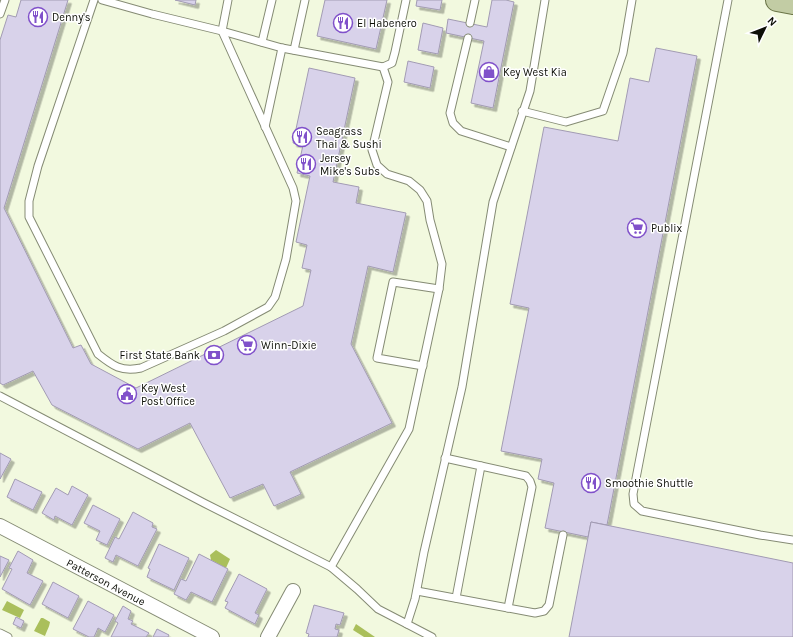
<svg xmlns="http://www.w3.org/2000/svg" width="793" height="637" font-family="Karla,sans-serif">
  <defs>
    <filter id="shadow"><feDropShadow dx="3.5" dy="3.5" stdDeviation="0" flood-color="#0004"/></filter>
  </defs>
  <rect width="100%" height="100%" fill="#f2f9df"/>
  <g fill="#aabf5b">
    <path d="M216,550L230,559L226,568L211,560L210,555Z"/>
    <path d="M7,601L24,610L20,618L2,610Z"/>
    <path d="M41,618H43L50,622C49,628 47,630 45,636L34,631Z"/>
    <path d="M356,624L375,637H364L353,630Z"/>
  </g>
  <g fill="#d8d2ea" stroke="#a29bb3" filter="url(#shadow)">
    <path d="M21,0H68L4,208L73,348L81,345L91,364L136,388L303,306L311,270L302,268L307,245L296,242L310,176L297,173L303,145L293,143L309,68L355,78L333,182L359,187L356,203L406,213L393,272L368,266L351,344L392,423L290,472L301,494L274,506L263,484L230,498L190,423L138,449L52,405L33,371L3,385L0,383V40L8,15L16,17Z"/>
    <path d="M175,0H196L195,5Z"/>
    <path d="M325,0H387L376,49L317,36Z"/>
    <path d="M417,0H442L440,10L416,6Z"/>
    <path d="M492,0H506L514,2L493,108L471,103L484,41L446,33L448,19L487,27Z"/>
    <path d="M423,23L443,28L438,54L418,50Z"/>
    <path d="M656,48L697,56L607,525L591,522L588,537L545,528L554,483L538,479L542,459L501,451L529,308L510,304L544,127L618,141L630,78L649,82Z"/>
    <path d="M408,61L434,67L430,88L404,82Z"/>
    <path d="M0,453L11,459L0,479Z"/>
    <path d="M15,479L42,492L33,510L7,497Z"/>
    <path d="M72,486L88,495L72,525L55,516L54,520L42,513L56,488L68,495Z"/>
    <path d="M93,505L120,519L107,545L96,540L100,531L84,523Z"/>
    <path d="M133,512L153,523L152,527L157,529L138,566L116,555L113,562L105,558L115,537L119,539Z"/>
    <path d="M591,522L793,563V637H569Z"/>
    <path d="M159,544L189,558L174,590L147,577L150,569L148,568Z"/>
    <path d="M18,551L33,560L27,573L43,581L30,605L2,589L12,569L9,568Z"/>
    <path d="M199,554L228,569L212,602L191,592L186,600L174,594L181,579L186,581Z"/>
    <path d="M0,556L9,560L0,577Z"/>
    <path d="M239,574L267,589L255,613L259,615L255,624L225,608L228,602L225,601Z"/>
    <path d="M53,582L79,596L68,618L42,604Z"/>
    <path d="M88,601L114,615L105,632L98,628L94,637H89L73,629Z"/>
    <path d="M314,605L344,613L340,625L336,624L335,629L339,630L337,637H308L309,634L306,633Z"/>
    <path d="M123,606L131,611L128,619L133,621L131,624L149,633L146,637H111L118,623L115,621Z"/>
    <path d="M16,617L24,621L21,628L13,624Z"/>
    <path d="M157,629L169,635L168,637H153Z"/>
  </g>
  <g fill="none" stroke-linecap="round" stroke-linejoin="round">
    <defs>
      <g id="lane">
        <path d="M94,0L38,166L29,201V217L98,354C113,366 121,372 141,368L224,331L268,307L275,297L286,259L296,201L293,188L222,31L228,0"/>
        <path d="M102,0L152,14L222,31L282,48L383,67L392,63L395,52L406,0"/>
        <path d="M728,0L633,494L634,504L642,511L760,535L793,540"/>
        <path d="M0,14L5,0"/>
        <path d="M470,23L475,0"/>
        <path d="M468,38L450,113L453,123L461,131L511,147"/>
        <path d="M262,42L272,0"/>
        <path d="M294,50L305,0"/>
        <path d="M383,67L388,82L372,150L377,165L387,174L409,181L420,190L427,201L430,220L442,264L439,289L409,429L331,567L357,589L378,609L432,637"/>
        <path d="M522,111L566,122L603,111L623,53L632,0"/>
        <path d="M265,127L282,48"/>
        <path d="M423,366L377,358L393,282L439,289"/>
        <path d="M0,396L204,503L331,567"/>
        <path d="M445,458L526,476L530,481L532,487L508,608"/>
        <path d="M417,591L535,613L544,611L549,605L563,535"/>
        <path d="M456,598L481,466"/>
        <path d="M407,624L415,599L424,552L462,387L493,202L530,91L545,0"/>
        <path d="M0,633L8,637"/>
      </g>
      <g id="street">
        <path d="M0,526L212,637"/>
        <path d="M268,637L293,591"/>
      </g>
      <path id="primary" d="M777,0L793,3"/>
    </defs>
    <use href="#lane" stroke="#858b74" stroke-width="9"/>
    <use href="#street" stroke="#858b74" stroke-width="16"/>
    <use href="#primary" stroke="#697446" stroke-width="24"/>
    <use href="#lane" stroke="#fff" stroke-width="7"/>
    <use href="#street" stroke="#fff" stroke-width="14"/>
    <use href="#primary" stroke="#c2cca4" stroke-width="22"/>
  </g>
  <defs>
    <symbol id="restaurant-ring" viewBox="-11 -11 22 22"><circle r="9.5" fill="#fff" stroke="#8051ca" stroke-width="1.5"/><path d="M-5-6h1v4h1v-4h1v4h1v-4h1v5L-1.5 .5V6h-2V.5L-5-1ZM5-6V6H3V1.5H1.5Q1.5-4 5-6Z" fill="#8051ca"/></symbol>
    <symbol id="shop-ring" viewBox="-11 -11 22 22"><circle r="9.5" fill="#fff" stroke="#8051ca" stroke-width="1.5"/><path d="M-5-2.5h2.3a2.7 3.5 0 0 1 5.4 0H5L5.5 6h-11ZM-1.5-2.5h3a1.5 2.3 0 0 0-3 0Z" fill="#8051ca"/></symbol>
    <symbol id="supermarket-ring" viewBox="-11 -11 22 22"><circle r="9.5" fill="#fff" stroke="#8051ca" stroke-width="1.5"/><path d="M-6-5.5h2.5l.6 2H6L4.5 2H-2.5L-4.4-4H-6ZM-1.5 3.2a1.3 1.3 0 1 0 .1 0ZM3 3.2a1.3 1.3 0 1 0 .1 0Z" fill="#8051ca"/></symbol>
    <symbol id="bank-ring" viewBox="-11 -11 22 22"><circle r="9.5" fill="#fff" stroke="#8051ca" stroke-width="1.5"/><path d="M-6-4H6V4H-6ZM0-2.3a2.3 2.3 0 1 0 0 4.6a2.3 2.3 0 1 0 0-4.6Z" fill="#8051ca"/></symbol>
    <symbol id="civic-ring" viewBox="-11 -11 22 22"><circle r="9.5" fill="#fff" stroke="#8051ca" stroke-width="1.5"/><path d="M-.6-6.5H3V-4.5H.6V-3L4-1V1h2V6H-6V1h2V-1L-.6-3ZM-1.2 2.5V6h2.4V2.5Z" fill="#8051ca"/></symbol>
  </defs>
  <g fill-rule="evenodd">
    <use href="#restaurant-ring" x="27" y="6" width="22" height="22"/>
    <use href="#restaurant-ring" x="332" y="12" width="22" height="22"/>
    <use href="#shop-ring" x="478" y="61" width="22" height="22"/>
    <use href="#restaurant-ring" x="291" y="126" width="22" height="22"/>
    <use href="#restaurant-ring" x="295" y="153" width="22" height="22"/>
    <use href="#supermarket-ring" x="626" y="217" width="22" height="22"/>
    <use href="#supermarket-ring" x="236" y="334" width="22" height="22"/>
    <use href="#bank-ring" x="203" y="344" width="22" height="22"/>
    <use href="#civic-ring" x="116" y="383" width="22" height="22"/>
    <use href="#restaurant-ring" x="580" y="472" width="22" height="22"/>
  </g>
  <g text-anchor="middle" stroke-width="3" stroke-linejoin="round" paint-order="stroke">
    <g font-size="11" fill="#0d0f07" stroke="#fff" text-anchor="start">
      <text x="52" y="21">Denny's</text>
      <text x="357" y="27">El Habenero</text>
      <text x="503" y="76">Key West Kia</text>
      <text x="316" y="135">Seagrass<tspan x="316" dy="13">Thai &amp; Sushi</tspan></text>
      <text x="320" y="162">Jersey<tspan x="320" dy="13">Mike's Subs</tspan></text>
      <text x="651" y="232">Publix</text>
      <text x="261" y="349">Winn-Dixie</text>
      <text x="200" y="359" text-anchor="end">First State Bank</text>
      <text x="141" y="392">Key West<tspan x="141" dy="13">Post Office</tspan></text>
      <text x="605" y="487">Smoothie Shuttle</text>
    </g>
    <g font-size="11" fill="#0d0f07" stroke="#fff">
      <text transform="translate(106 582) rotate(28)" y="4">Patterson Avenue</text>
    </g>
  </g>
  <g transform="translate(765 28) rotate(47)" stroke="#ffffff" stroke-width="3" paint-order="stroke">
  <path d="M0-3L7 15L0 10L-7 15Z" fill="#0d0f07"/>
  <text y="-6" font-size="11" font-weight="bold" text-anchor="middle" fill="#0d0f07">N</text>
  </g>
</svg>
